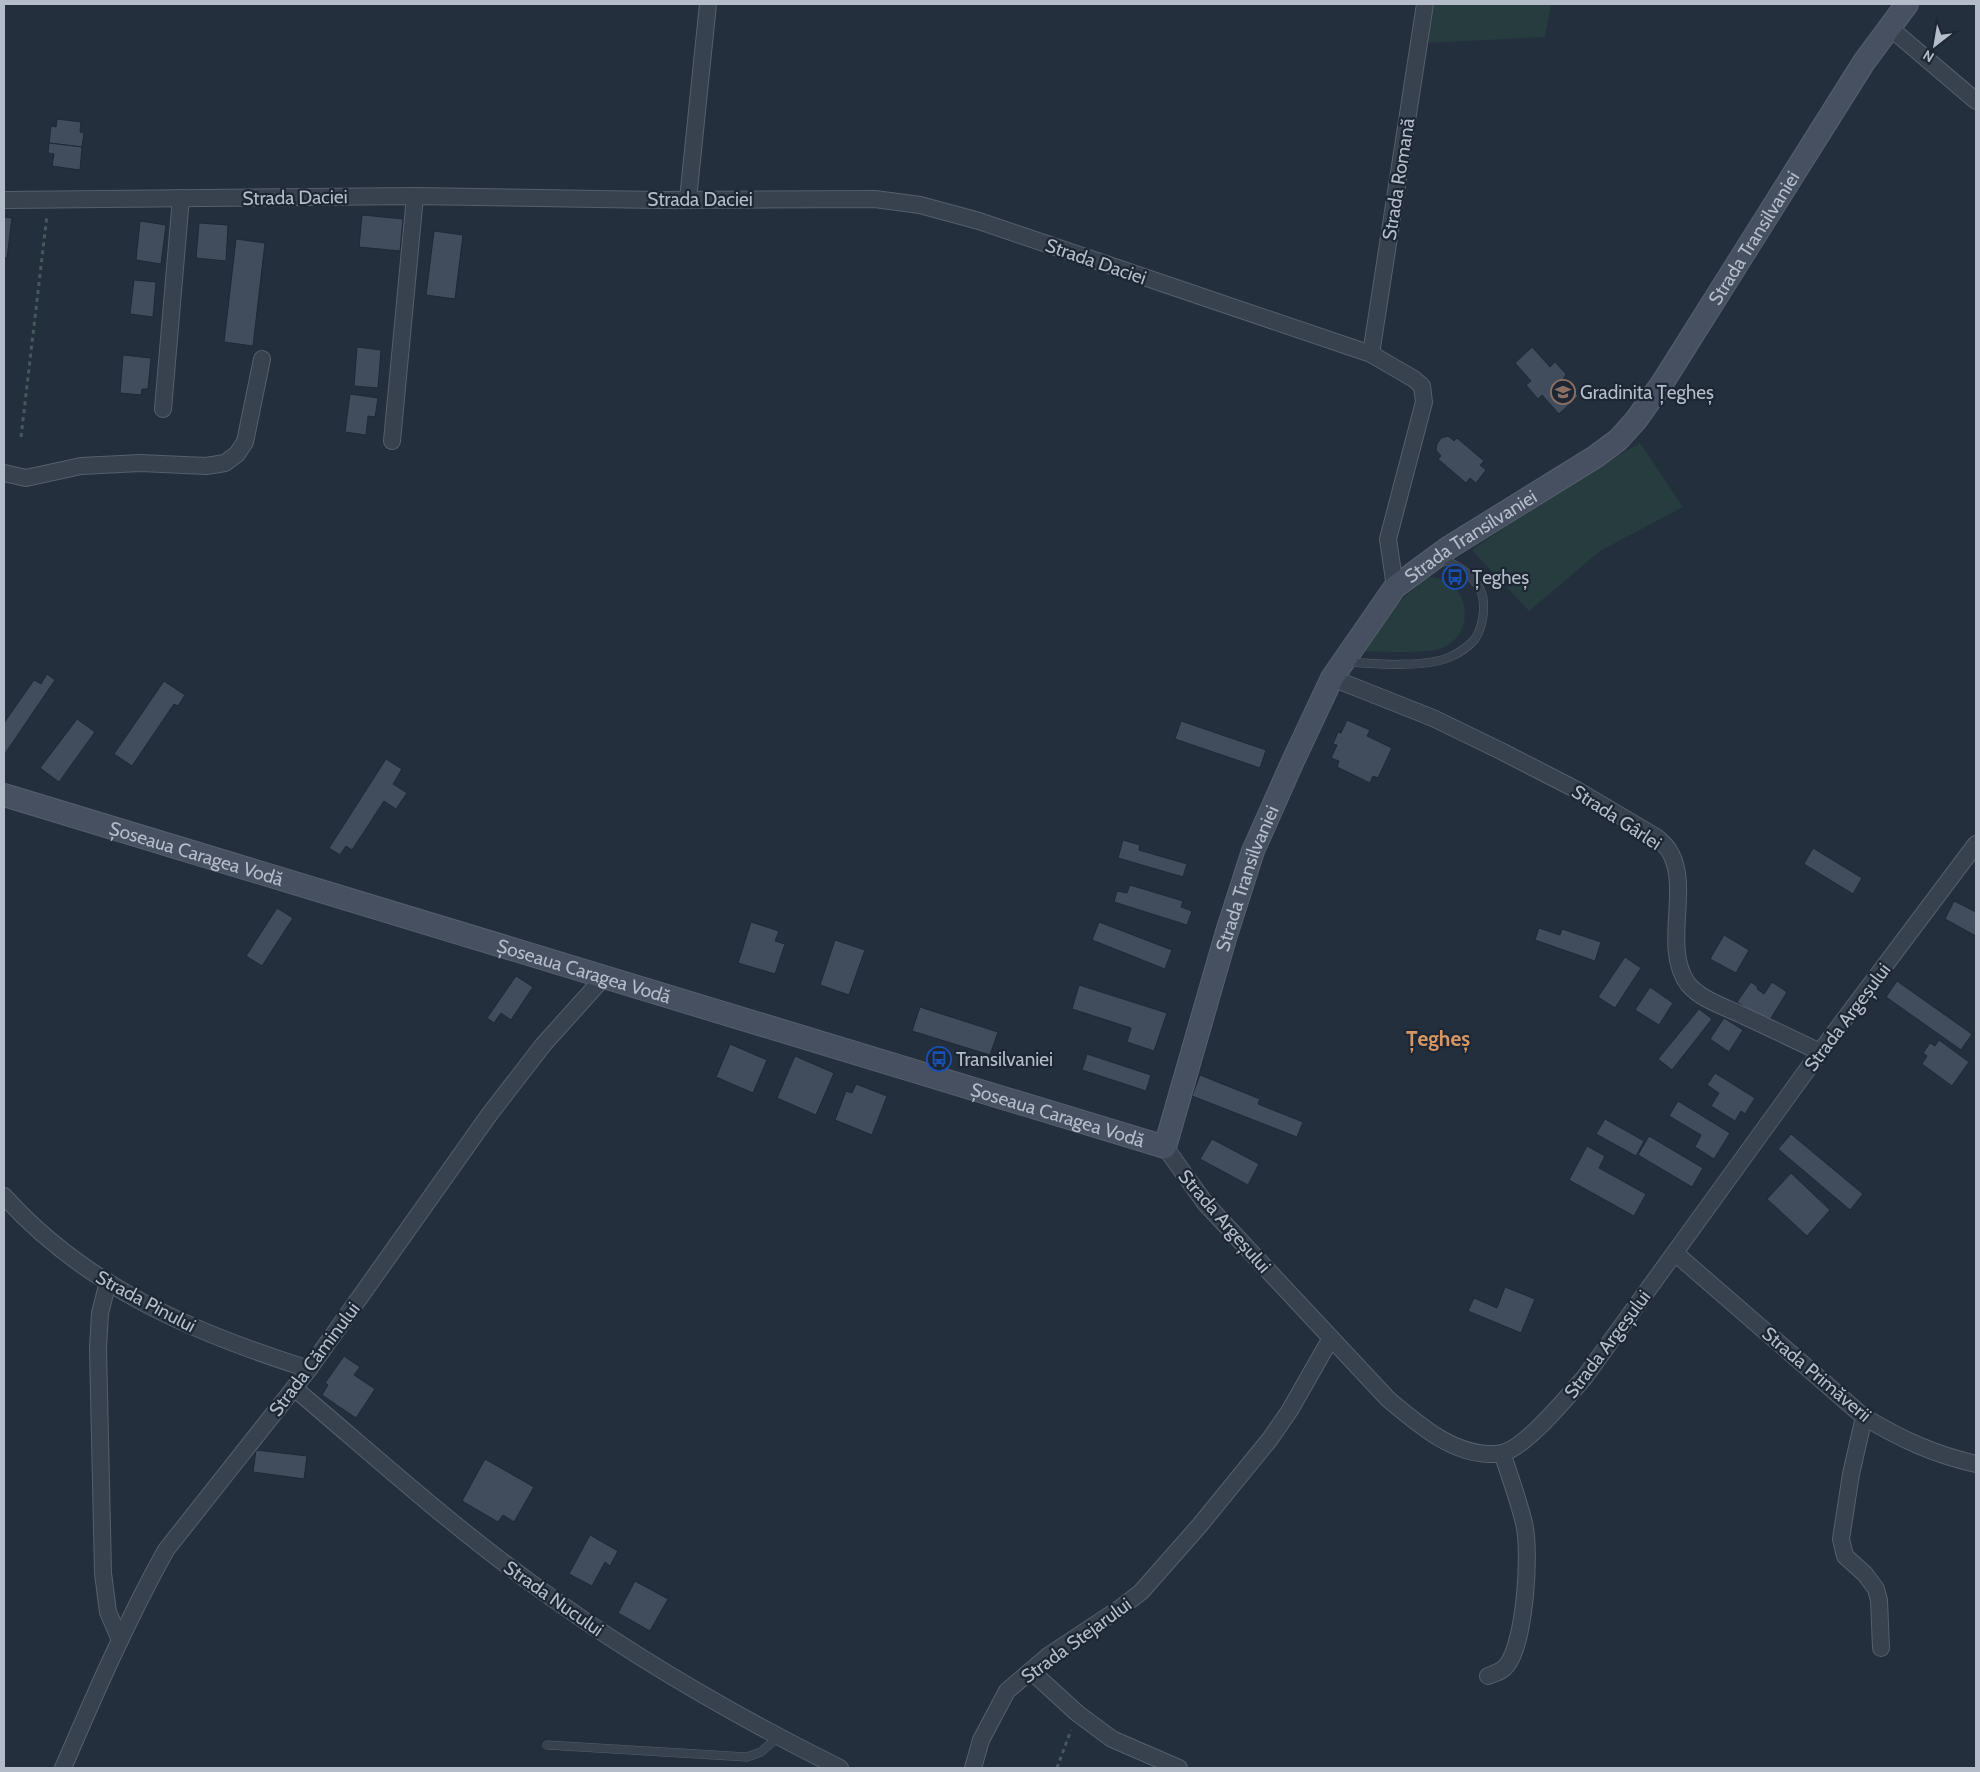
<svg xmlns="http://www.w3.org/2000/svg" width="1980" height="1772" font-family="Cabin,sans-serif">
  <rect width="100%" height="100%" fill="#242f3e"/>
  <g fill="#263c3f">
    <path d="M1432,4H1551L1545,37L1426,43Z"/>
    <path d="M1640,443L1683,507L1600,551L1529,611L1472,550L1549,495Z"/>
    <path d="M1429,577C1470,577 1479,635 1440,649C1429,653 1372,653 1360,650C1380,623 1400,597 1429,577Z"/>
  </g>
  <g fill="#414d5d" stroke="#1f2835">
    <path d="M57,119L81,122L80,132L84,133L82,147L49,143L51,126L56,127Z"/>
    <path d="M49,143L82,147L80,170L52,166L54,154L48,153Z"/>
    <path d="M362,215L403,219L400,251L359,247Z"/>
    <path d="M4,217L12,218L7,258H4Z"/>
    <path d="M140,221L166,225L161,264L136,260Z"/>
    <path d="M199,223L228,225L226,261L196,258Z"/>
    <path d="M434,231L463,235L455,299L426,295Z"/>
    <path d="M236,239L265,243L253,346L224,342Z"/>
    <path d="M134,280L156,282L153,317L130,314Z"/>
    <path d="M357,347L381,350L378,388L354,386Z"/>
    <path d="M1532,347L1550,367L1555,362L1566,374L1563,380L1578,396L1559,414L1542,395L1538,399L1526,385L1531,381L1515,363Z"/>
    <path d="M123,355L151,358L148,389H142L141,395L120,393Z"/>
    <path d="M350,394L378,398L375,417L368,416L366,435L345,432Z"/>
    <path d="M1448,436L1454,441L1457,438L1484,461L1480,465L1486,470L1476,483L1470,478L1466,483L1438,459L1441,456L1436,450L1437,444L1441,438Z"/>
    <path d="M47,674L55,680L4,755V723L34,680L41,684Z"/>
    <path d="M164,681L185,695L178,706L174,704L132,766L114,754Z"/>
    <path d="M77,719L95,732L59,782L40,768Z"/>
    <path d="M1347,720L1370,730L1367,736L1392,748L1378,778L1373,776L1370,783L1337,767L1339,761L1331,758L1337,745L1333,744L1338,732L1341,733Z"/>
    <path d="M1181,721L1266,750L1260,768L1175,739Z"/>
    <path d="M386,759L402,769L393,784L407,793L396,809L384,801L352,850L346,846L340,855L329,848Z"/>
    <path d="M1123,840L1140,845L1139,850L1187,864L1183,877L1118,858Z"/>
    <path d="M1813,848L1862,878L1853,894L1804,864Z"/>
    <path d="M1130,885L1183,901L1181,907L1192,911L1187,925L1114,902L1117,891L1127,893Z"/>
    <path d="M1954,901L1976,912V936L1945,919Z"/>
    <path d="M277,908L293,918L262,966L246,956Z"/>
    <path d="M751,922L779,931L775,941L785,944L775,974L738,963Z"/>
    <path d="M1099,922L1172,950L1165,969L1092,940Z"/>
    <path d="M1539,928L1560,935L1562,929L1601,942L1595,961L1535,940Z"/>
    <path d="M1724,935L1749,950L1736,973L1710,959Z"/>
    <path d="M835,940L865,950L849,995L820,985Z"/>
    <path d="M1625,957L1641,968L1615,1008L1598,997Z"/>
    <path d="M516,976L533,987L511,1020L501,1013L494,1023L487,1018Z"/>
    <path d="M1897,981L1972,1034L1961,1050L1886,997Z"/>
    <path d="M1751,982L1758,987L1757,989L1764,994L1772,982L1787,992L1768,1023L1737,1002Z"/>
    <path d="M1079,985L1167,1013L1154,1051L1127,1042L1131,1028L1072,1009Z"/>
    <path d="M1650,987L1673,1003L1659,1025L1635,1010Z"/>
    <path d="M920,1007L998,1032L990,1055L912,1031Z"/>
    <path d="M1699,1009L1712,1019L1672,1070L1658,1059Z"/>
    <path d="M1724,1018L1743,1030L1729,1052L1710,1039Z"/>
    <path d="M1939,1040L1969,1062L1952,1086L1922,1064L1927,1056L1923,1053L1930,1043L1935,1046Z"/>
    <path d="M730,1044L767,1060L753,1093L716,1077Z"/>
    <path d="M1087,1054L1151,1075L1146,1091L1082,1070Z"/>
    <path d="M795,1056L834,1073L816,1115L777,1098Z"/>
    <path d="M1715,1073L1755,1098L1745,1114L1741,1111L1735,1121L1711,1106L1719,1093L1707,1085Z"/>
    <path d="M1200,1075L1260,1099L1258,1104L1303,1122L1297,1137L1192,1096Z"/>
    <path d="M856,1084L887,1096L872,1135L835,1120L846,1091L852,1093Z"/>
    <path d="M1678,1101L1730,1133L1714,1159L1695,1147L1701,1135L1669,1116Z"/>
    <path d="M1605,1119L1644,1141L1636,1156L1596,1134Z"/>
    <path d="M1791,1134L1863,1194L1850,1210L1778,1149Z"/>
    <path d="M1649,1136L1703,1168L1692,1187L1638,1155Z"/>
    <path d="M1212,1139L1259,1164L1248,1185L1200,1159Z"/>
    <path d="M1587,1146L1605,1156L1599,1168L1646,1194L1634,1216L1569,1180Z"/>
    <path d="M1791,1173L1830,1210L1807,1236L1767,1199Z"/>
    <path d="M1505,1287L1535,1299L1521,1333L1468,1311L1474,1298L1497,1308Z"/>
    <path d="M344,1356L360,1367L354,1375L375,1389L356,1418L322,1395L328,1385L325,1383Z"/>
    <path d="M256,1450L307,1456L304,1479L253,1472Z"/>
    <path d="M485,1459L534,1487L514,1522L503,1515L498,1522L462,1501Z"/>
    <path d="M590,1535L618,1551L610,1566L605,1562L592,1586L569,1574Z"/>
    <path d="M635,1581L668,1599L650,1631L618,1613Z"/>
  </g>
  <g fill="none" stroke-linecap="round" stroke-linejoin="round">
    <defs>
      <g id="lane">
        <path d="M1347,662C1374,664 1426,668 1450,657C1459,653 1469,646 1475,639C1484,625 1488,598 1477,584C1467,571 1455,564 1440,558"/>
        <path d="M547,1745L747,1757L761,1752L778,1737"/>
      </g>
      <g id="street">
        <path d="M1889,27L1976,101"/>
        <path d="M688,199L708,4"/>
        <path d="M4,200L415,196L658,200L875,199L920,205L979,221L1371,354L1414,379L1422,386L1424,402L1388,539L1395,587"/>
        <path d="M1371,354L1425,4"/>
        <path d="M163,409L181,198"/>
        <path d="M392,441L415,196"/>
        <path d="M4,473L26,478L81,466L140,463L206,466L225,463L237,454L245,442L262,359"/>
        <path d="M1332,678L1433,718L1501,751L1575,789L1656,837C1662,842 1668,847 1671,854C1690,890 1662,949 1688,984C1701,1000 1726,1007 1744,1016C1770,1028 1795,1040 1820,1052"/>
        <path d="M1165,1147L1205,1203L1388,1399C1417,1423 1451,1454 1491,1454C1494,1454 1499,1454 1503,1453C1527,1446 1567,1397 1584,1378L1820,1052L1976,844"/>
        <path d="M4,1196C86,1287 194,1333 309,1369"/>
        <path d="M1675,1253L1864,1417C1903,1440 1933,1454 1976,1464"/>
        <path d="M108,1282L100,1313L98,1348L103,1573L108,1612L120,1640"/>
        <path d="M294,1388C371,1453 446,1521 527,1580C625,1652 731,1714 840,1768"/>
        <path d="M1864,1417L1851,1474L1841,1539L1845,1556L1865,1574L1876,1589L1879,1600L1881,1648"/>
        <path d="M1031,1671L1077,1713L1112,1739L1179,1768"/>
        <path d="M1488,1676C1495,1673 1502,1672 1507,1665C1525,1642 1531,1552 1524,1523C1518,1499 1510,1476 1502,1453"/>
        <path d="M63,1768C95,1694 127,1620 166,1550L309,1369L489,1115L543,1045L605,976"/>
        <path d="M973,1768L981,1740L1007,1691L1048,1656L1119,1609L1141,1592L1200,1525L1270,1439L1290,1410L1331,1338"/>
      </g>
      <g id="secondary">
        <path id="s1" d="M4,795L1165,1147L1226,935L1253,851L1293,761L1332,678L1395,587L1448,548L1595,457L1618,440L1636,420L1663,382L1864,62L1907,4"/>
      </g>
    </defs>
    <use href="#lane" stroke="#565f6c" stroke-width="9"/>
    <use href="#street" stroke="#565f6c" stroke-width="18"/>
    <use href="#secondary" stroke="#565f6c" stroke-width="24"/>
    <g stroke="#45595c" stroke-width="3" stroke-dasharray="4 4" stroke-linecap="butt">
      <path d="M21,437L47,215"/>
      <path d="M1057,1768L1071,1730"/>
    </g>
    <use href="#lane" stroke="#38414e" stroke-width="8"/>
    <use href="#street" stroke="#38414e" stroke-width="16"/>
    <use href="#secondary" stroke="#475061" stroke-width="22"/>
  </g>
  <defs>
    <symbol id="school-ring" viewBox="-11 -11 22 22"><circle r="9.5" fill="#1d2633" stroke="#8d6e63" stroke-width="1.5"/><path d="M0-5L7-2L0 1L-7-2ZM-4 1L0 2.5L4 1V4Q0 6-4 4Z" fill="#8d6e63"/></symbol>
    <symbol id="bus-ring" viewBox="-11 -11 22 22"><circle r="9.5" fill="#1d2633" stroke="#1a4fb4" stroke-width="1.5"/><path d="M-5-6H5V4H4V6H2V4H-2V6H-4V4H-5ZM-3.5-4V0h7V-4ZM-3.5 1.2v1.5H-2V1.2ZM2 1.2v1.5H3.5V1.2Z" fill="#1a4fb4"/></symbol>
  </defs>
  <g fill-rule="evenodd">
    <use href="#school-ring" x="1549" y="378" width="28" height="28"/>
    <use href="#bus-ring" x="1441" y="563" width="28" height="28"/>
    <use href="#bus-ring" x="925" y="1045" width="28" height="28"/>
  </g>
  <g text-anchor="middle" stroke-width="4.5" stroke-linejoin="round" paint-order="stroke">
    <g font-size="19" fill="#b5bcc9" stroke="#1d2633">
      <text transform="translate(1398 179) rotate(-81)" y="7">Strada Romană</text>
      <text transform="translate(295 197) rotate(-1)" y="7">Strada Daciei</text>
      <text x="700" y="206">Strada Daciei</text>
      <text dy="7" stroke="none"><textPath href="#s1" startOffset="2334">Strada Transilvaniei</textPath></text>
      <text transform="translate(1096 261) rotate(19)" y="7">Strada Daciei</text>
      <text dy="7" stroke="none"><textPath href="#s1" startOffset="1914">Strada Transilvaniei</textPath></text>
      <text transform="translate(1617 817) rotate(33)" y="7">Strada Gârlei</text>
      <text dy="7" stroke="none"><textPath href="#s1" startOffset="201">Șoseaua Caragea Vodă</textPath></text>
      <text dy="7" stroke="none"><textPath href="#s1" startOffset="1494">Strada Transilvaniei</textPath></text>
      <text dy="7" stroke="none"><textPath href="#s1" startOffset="606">Șoseaua Caragea Vodă</textPath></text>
      <text transform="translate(1847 1017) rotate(-53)" y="7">Strada Argeșului</text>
      <text dy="7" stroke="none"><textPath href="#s1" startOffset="1101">Șoseaua Caragea Vodă</textPath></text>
      <text transform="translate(1225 1221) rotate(49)" y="7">Strada Argeșului</text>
      <text transform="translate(146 1301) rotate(28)" y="7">Strada Pinului</text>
      <text transform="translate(1607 1344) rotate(-53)" y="7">Strada Argeșului</text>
      <text transform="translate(314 1359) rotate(-53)" y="7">Strada Căminului</text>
      <text transform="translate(1817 1374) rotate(40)" y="7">Strada Primăverii</text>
      <text transform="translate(554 1598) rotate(35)" y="7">Strada Nucului</text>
      <text transform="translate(1076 1640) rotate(-36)" y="7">Strada Stejarului</text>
    </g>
    <g font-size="19" fill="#b5bcc9" stroke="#1d2633" text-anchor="start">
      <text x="1580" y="399">Gradinita Țegheș</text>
      <text x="1472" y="584">Țegheș</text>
      <text x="956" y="1066">Transilvaniei</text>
    </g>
    <g font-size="21" font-weight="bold" fill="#d59664" stroke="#1d2633">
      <text x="1438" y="1046">Țegheș</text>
    </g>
  </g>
  <rect width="1980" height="1772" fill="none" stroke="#b5bcc9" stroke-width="10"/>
  <g transform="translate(1935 45) rotate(211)" stroke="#1d2633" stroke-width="4" paint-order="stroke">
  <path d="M0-4L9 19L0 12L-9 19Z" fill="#b5bcc9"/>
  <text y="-8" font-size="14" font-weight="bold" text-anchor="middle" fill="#b5bcc9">N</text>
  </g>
</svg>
